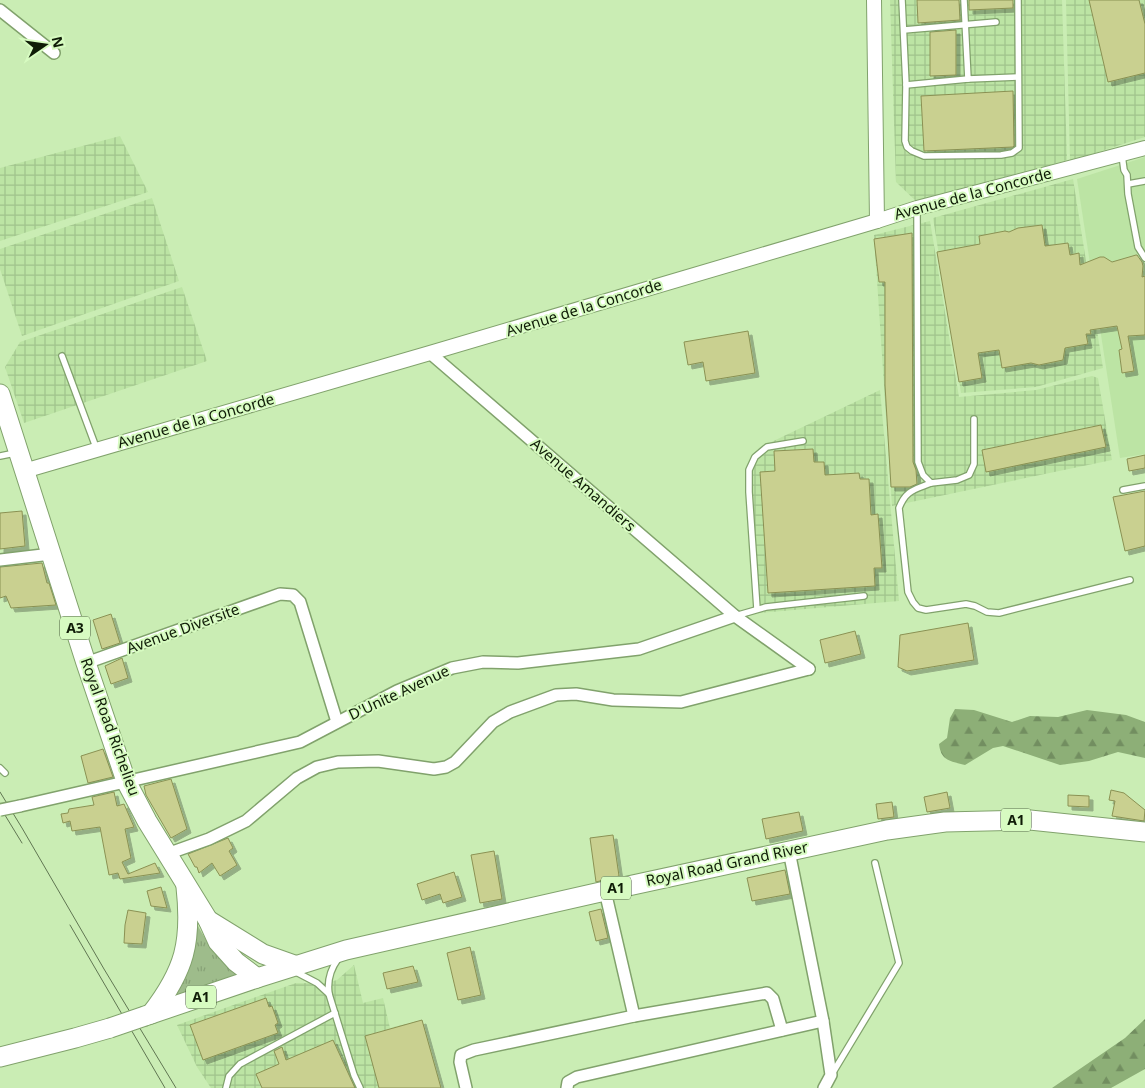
<svg xmlns="http://www.w3.org/2000/svg" width="1145" height="1088" font-family="'Noto Sans',sans-serif">
  <defs>
    <pattern id="industrial-grid" width="8" height="8" patternUnits="userSpaceOnUse" patternTransform="scale(1.25)"><rect width="8" height="8" fill="#bce4a4"/><path d="M0 4h8M4 0v8" fill="none" stroke="#a0c38c"/></pattern>
    <pattern id="grass-tufts" width="24" height="20" patternUnits="userSpaceOnUse" patternTransform="scale(1.25)"><rect width="24" height="20" fill="#9ebc8b"/><path d="M3 7l-1-3M5 7V3M7 7l1-3M15 17l-1-3M17 17v-4M19 17l1-3" fill="none" stroke="#87a176"/></pattern>
    <pattern id="forest-firs" width="22" height="20" patternUnits="userSpaceOnUse" patternTransform="scale(1.25)"><rect width="22" height="20" fill="#8daf77"/><path d="M5 1l3.5 6h-7zM16 11l3.5 6h-7z" fill="#728e60"/></pattern>
    <filter id="shadow"><feDropShadow dx="4" dy="4" stdDeviation="0" flood-color="#0004"/></filter>
  </defs>
  <rect width="100%" height="100%" fill="#caedb4"/>
  <path fill="#bce4a4" d="M1145,157V454L1120,458L1077,179Z"/>
  <g fill="url(#industrial-grid)">
    <path d="M890,0H1062L1067,160L919,204L896,182Z"/>
    <path d="M1066,0H1145V137L1070,161Z"/>
    <path d="M120,136L148,192L0,241V168Z"/>
    <path d="M1073,179L1103,368L1036,387L961,393L933,218Z"/>
    <path d="M152,198L179,281L22,336L0,269V249Z"/>
    <path d="M930,221L959,397L1036,390L1092,376L1098,378L1112,460L892,506L874,235Z"/>
    <path d="M182,287L207,361L24,423L5,367L20,342Z"/>
    <path d="M880,390L899,601L759,613L747,470L759,448Z"/>
    <path d="M354,965L363,1003L383,998L390,1028L422,1020L441,1088H211L197,1067L177,1025L296,983H309L315,986L337,980Z"/>
  </g>
  <path fill="url(#grass-tufts)" d="M194,918C206,943 219,959 242,973L173,997Z"/>
  <g fill="url(#forest-firs)">
    <path d="M955,709L974,710L1012,722L1030,716L1058,717L1087,710L1126,715L1145,722V758L1118,752L1089,761L1060,765L1003,746L993,748L965,765C950,761 941,761 939,744L947,738L950,718Z"/>
    <path d="M1145,1019V1069L1111,1088H1052L1125,1038Z"/>
  </g>
  <g fill="#c9d090" stroke="#8a9153" filter="url(#shadow)">
    <path d="M917,0H959L960,20L918,23Z"/>
    <path d="M969,0H1013V8L969,10Z"/>
    <path d="M1089,0H1139L1145,24V73L1108,82Z"/>
    <path d="M956,30V75L930,76V32Z"/>
    <path d="M1013,91L1014,146L1013,147L924,151L921,96Z"/>
    <path d="M1042,225L1045,246L1068,243L1070,255L1079,253L1080,265L1100,257H1104L1112,262L1136,255H1137L1142,262L1143,266L1142,277L1145,276V335L1128,336L1134,371L1122,373L1119,350L1122,349L1117,326L1090,330L1091,334H1086L1088,344L1065,348L1063,360L1039,365L1031,363L1002,368L999,350L978,353L982,378L959,382L937,252L980,244L979,236L1005,231L1009,232L1018,228Z"/>
    <path d="M912,233L913,462L916,470L917,484L910,487H891L885,385V282H879L874,239Z"/>
    <path d="M748,331L755,373L706,381L703,362L688,365L684,342Z"/>
    <path d="M1101,425L1106,447L986,472L982,450Z"/>
    <path d="M813,449L814,462H824L825,475L859,473L860,479H869L871,515L878,514L882,568H874L875,586L768,593L760,472L775,471L774,451Z"/>
    <path d="M1145,455V468L1129,471L1127,459Z"/>
    <path d="M1145,491V546L1125,551L1113,497Z"/>
    <path d="M22,511L25,546L0,549V513Z"/>
    <path d="M42,563L47,583H49L56,605L11,608L6,596L0,598V567Z"/>
    <path d="M111,614L120,643L102,649L93,620Z"/>
    <path d="M968,623L974,660L907,671L898,667L900,635Z"/>
    <path d="M855,631L861,654L825,663L820,640Z"/>
    <path d="M122,658L128,678L111,684L105,666Z"/>
    <path d="M103,749L113,777L88,783L81,756Z"/>
    <path d="M171,779L187,829L171,838L146,795L144,786Z"/>
    <path d="M1111,790L1124,793L1145,810L1144,821L1112,816L1115,801L1109,800Z"/>
    <path d="M114,792L117,806L124,804L134,827L125,829L131,858L122,862L128,874L155,863L160,873L120,879L118,873L109,875L100,827L72,831L70,821L63,823L61,814L68,813L69,809L94,805L92,797Z"/>
    <path d="M947,792L950,808L927,812L924,797Z"/>
    <path d="M1068,795L1089,796V807L1068,806Z"/>
    <path d="M892,802L894,817L878,819L876,804Z"/>
    <path d="M799,812L803,831L766,839L762,819Z"/>
    <path d="M613,835L619,876L596,882L590,838Z"/>
    <path d="M228,838L233,848L229,851L237,865L220,876L212,863L199,873L197,867H195L188,854Z"/>
    <path d="M494,851L502,899L480,903L471,855Z"/>
    <path d="M785,870L790,894L752,901L747,878Z"/>
    <path d="M454,872L462,897L443,903L440,894L422,900L417,884Z"/>
    <path d="M161,887L167,908L151,906L147,891Z"/>
    <path d="M601,909L608,938L596,941L589,912Z"/>
    <path d="M128,910L146,913L142,944L124,943L125,925Z"/>
    <path d="M470,947L481,995L458,1000L447,953Z"/>
    <path d="M413,966L418,982L387,989L383,973Z"/>
    <path d="M266,998L269,1007L272,1006L278,1023L275,1025L278,1033L203,1060L190,1025Z"/>
    <path d="M422,1020L441,1088H379L365,1036Z"/>
    <path d="M333,1040L355,1088H262L256,1074L279,1064L274,1051L282,1047L286,1060Z"/>
  </g>
  <g fill="none" stroke-linecap="round" stroke-linejoin="round">
    <defs>
      <g id="service">
        <path d="M902,0L906,85L905,141L907,147L912,151L924,156L1001,155L1012,153L1019,148L1018,0"/>
        <path d="M964,0L968,79L1018,77"/>
        <path d="M904,30L996,22"/>
        <path d="M906,85L968,79"/>
        <path d="M1122,155L1124,170L1127,175L1128,194L1138,247L1145,258"/>
        <path d="M1128,184L1145,181"/>
        <path d="M917,208L918,462L923,475L931,483L957,480L969,475L974,464V419"/>
        <path d="M62,356L97,450"/>
        <path d="M0,456L15,453"/>
        <path d="M931,483C914,490 906,490 899,508L908,592L913,602L918,608L926,610L966,604L975,606L987,612L999,613L1130,580"/>
        <path d="M1123,490L1145,486"/>
        <path d="M757,609L749,492V470L755,457L767,447L803,441"/>
        <path d="M735,616L766,607L864,596"/>
        <path d="M0,768L5,773"/>
        <path d="M338,959C330,970 327,981 329,994L354,1075L360,1088"/>
        <path d="M296,972L317,983L329,994"/>
        <path d="M832,1074L899,963L875,863"/>
        <path d="M226,1088L229,1076L240,1064L335,1013"/>
      </g>
      <g id="minor">
        <path d="M0,10L54,53"/>
        <path d="M430,353L735,616L809,669"/>
        <path d="M0,560L51,554"/>
        <path d="M86,663L280,594L293,595L300,602L337,722"/>
        <path d="M20,806L300,742L397,691L452,668L483,662L518,663L639,649L735,616"/>
        <path d="M789,851L823,1021L831,1075L824,1088"/>
        <path d="M167,854L209,839L246,821L297,778L317,767L338,762L378,761L434,769L446,767L455,762L493,722L510,712L556,695L576,694L613,700L681,702L809,669"/>
        <path d="M605,891L634,1016"/>
        <path d="M466,1088L460,1062L461,1055L474,1050L634,1016L767,993L773,999L782,1030"/>
        <path d="M567,1088L568,1082L577,1077L823,1021"/>
      </g>
      <g id="tertiary">
        <path d="M874,0L877,221"/>
        <path d="M24,471L430,353L877,221L917,208L1145,148"/>
      </g>
      <g id="primary">
        <path d="M0,394L86,663L126,781L147,821L208,920L218,942L236,962L257,978"/>
        <path d="M208,920L263,954L294,965"/>
        <path d="M151,1014C185,970 192,942 186,887"/>
        <path d="M145,1016L257,978L346,950L605,891L887,830L945,822L1030,820L1145,832"/>
        <path d="M0,1057L75,1038L110,1028"/>
      </g>
    </defs>
    <use href="#service" stroke="#81a26c" stroke-width="8"/>
    <use href="#minor" stroke="#81a26c" stroke-width="14"/>
    <use href="#tertiary" stroke="#81a26c" stroke-width="16"/>
    <use href="#primary" stroke="#81a26c" stroke-width="21"/>
    <use href="#service" stroke="#fff" stroke-width="5.5"/>
    <use href="#minor" stroke="#fff" stroke-width="11"/>
    <use href="#tertiary" stroke="#fff" stroke-width="14"/>
    <use href="#primary" stroke="#fff" stroke-width="19"/>
    <g stroke="#607652" stroke-width="1">
      <path d="M0,792L22,828L104,969L176,1088"/>
      <path d="M0,807L22,843"/>
      <path d="M70,925L165,1088"/>
    </g>
    <defs>
      <path id="minor-bridge" d="M0,810L20,806"/>
      <path id="primary-bridge" d="M110,1028L145,1016"/>
    </defs>
    <use href="#minor-bridge" stroke="#81a26c" stroke-width="14" stroke-linecap="butt"/>
    <use href="#primary-bridge" stroke="#81a26c" stroke-width="21" stroke-linecap="butt"/>
    <use href="#minor-bridge" stroke="#fff" stroke-width="11"/>
    <use href="#primary-bridge" stroke="#fff" stroke-width="19"/>
  </g>
  <g text-anchor="middle" stroke-width="4" stroke-linejoin="round" paint-order="stroke">
    <g fill="#d7fbc1" stroke="#4b5f3f" stroke-width="1">
      <rect x="60" y="616.5" width="30" height="23" rx="4"/>
      <rect x="1001" y="808.5" width="30" height="23" rx="4"/>
      <rect x="601" y="876.5" width="30" height="23" rx="4"/>
      <rect x="186" y="985.5" width="30" height="23" rx="4"/>
    </g>
    <g font-size="14" font-weight="bold" fill="#0f1c07">
      <text x="75" y="633">A3</text>
      <text x="1016" y="825">A1</text>
      <text x="616" y="893">A1</text>
      <text x="201" y="1002">A1</text>
    </g>
    <g font-size="15" fill="#0f1c07" stroke="#d7fbc1">
      <text transform="translate(973 194) rotate(-15)" y="5">Avenue de la Concorde</text>
      <text transform="translate(584 308) rotate(-17)" y="5">Avenue de la Concorde</text>
      <text transform="translate(196 421) rotate(-16)" y="5">Avenue de la Concorde</text>
      <text transform="translate(583 485) rotate(41)" y="5">Avenue Amandiers</text>
      <text transform="translate(183 629) rotate(-20)" y="5">Avenue Diversite</text>
      <text transform="translate(399 693) rotate(-25)" y="5">D'Unite Avenue</text>
      <text transform="translate(110 727) rotate(70)" y="5">Royal Road Richelieu</text>
      <text transform="translate(727 864) rotate(-12)" y="5">Royal Road Grand River</text>
    </g>
  </g>
  <g transform="translate(45 45) rotate(77)" stroke="#d7fbc1" stroke-width="4" paint-order="stroke">
  <path d="M0-4L9 19L0 12L-9 19Z" fill="#0f1c07"/>
  <text y="-8" font-size="14" font-weight="bold" text-anchor="middle" fill="#0f1c07">N</text>
  </g>
</svg>
